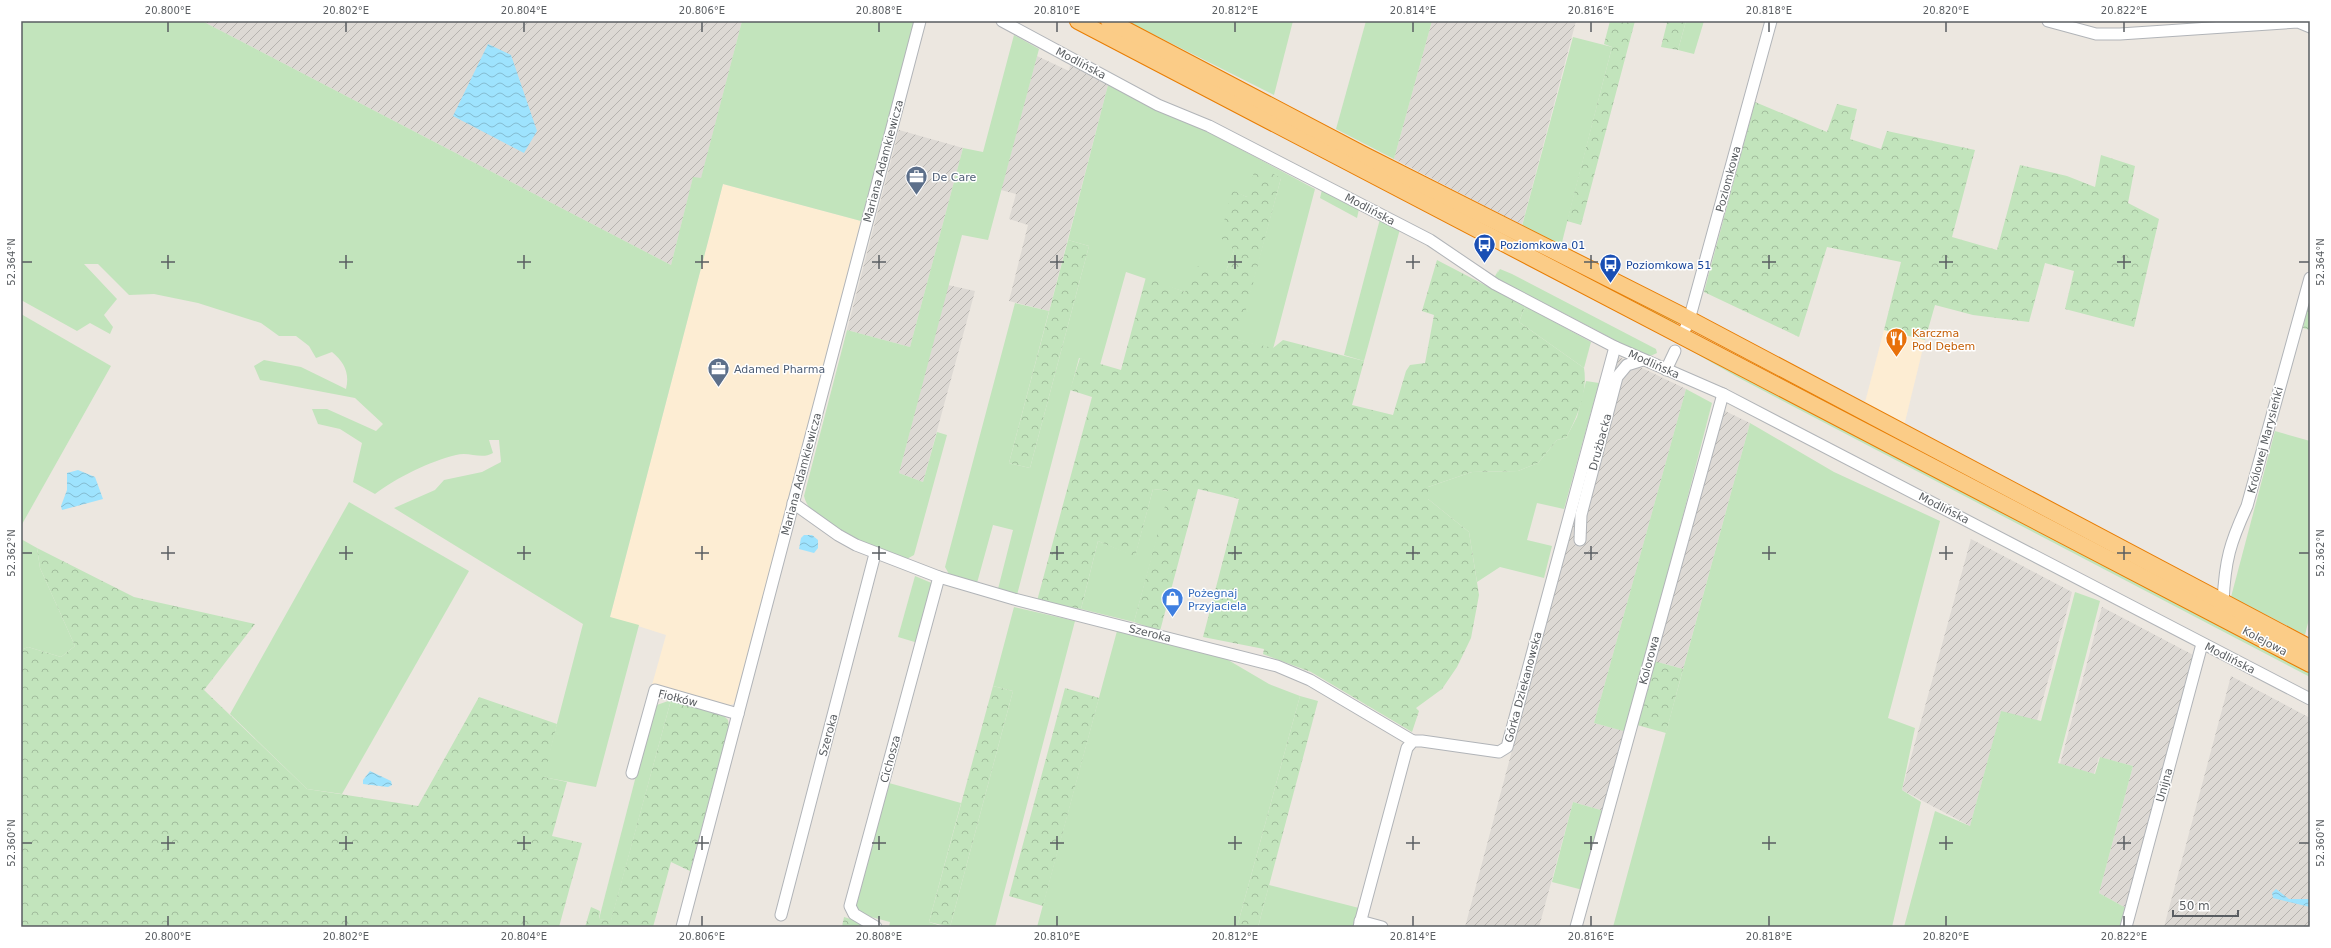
<svg xmlns="http://www.w3.org/2000/svg" width="2331" height="948" font-family="'DejaVu Sans',sans-serif">
  <defs>
    <pattern id="industrial-furrows" width="10" height="10" patternUnits="userSpaceOnUse"><rect width="10" height="10" fill="#ddd9d4"/><path d="M-1 1l2-2M0 10L10 0M9 11l2-2" fill="none" stroke="#b6b3af"/></pattern>
    <pattern id="forest-crowns" width="20" height="18" patternUnits="userSpaceOnUse"><rect width="20" height="18" fill="#c2e4bc"/><path d="M2 6a3 3 0 1 1 6 0M12 15a3 3 0 1 1 6 0" fill="none" stroke="#a1bc9c"/></pattern>
    <pattern id="water-waves" width="16" height="10" patternUnits="userSpaceOnUse"><rect width="16" height="10" fill="#9ee3fe"/><path d="M0 5q4-4 8 0t8 0" fill="none" stroke="#84bbd1"/></pattern>
  </defs>
  <rect width="100%" height="100%" fill="#ece7e0"/>
  <g fill="#fdedd3">
    <path d="M723,184L861,221L736,703L727,706L652,685L666,635L610,617Z"/>
    <path d="M1884,330L1925,340L1904,426L1864,406Z"/>
  </g>
  <g fill="url(#industrial-furrows)">
    <path d="M202,21H742L701,179L693,178L671,265Z"/>
    <path d="M1432,21H1576L1522,225L1394,159Z"/>
    <path d="M1037,56L1069,71L1070,65L1108,85L1049,311L1009,301L1028,225L1009,219L1016,194L1001,190Z"/>
    <path d="M899,130L963,148L910,347L847,330Z"/>
    <path d="M948,285L975,291L923,482L899,473Z"/>
    <path d="M1617,356L1686,389L1594,723L1625,731L1604,811L1573,802L1539,927H1465Z"/>
    <path d="M1723,410L1750,423L1683,669L1654,661Z"/>
    <path d="M1971,539L2072,592L2037,721L2001,712L1970,826L1902,790Z"/>
    <path d="M2102,607L2197,657L2126,908L2099,893L2133,766L2099,757L2094,774L2060,764Z"/>
    <path d="M2231,676L2310,718V927H2164Z"/>
  </g>
  <g fill="#c2e4bc">
    <path d="M21,21H202L671,265L693,177L701,178L742,21H915L861,221L723,184L610,617L639,625L596,787L543,777L583,624L394,508L435,490L444,480L482,472L501,462L499,440H489L493,453C481,460 469,451 456,455C430,461 396,478 375,494L353,482L362,443L340,429L318,424L312,409H327L376,431L383,424L355,398L260,380L254,366L264,360L301,367L346,389C350,373 344,362 332,352L316,358L309,346L296,336H279L261,323L198,303L154,294L129,295L98,264H84L117,299L104,315L113,327L110,334L90,323L77,331L21,300Z"/>
    <path d="M1127,21H1293L1274,95Z"/>
    <path d="M1366,21H1432L1394,159L1336,129Z"/>
    <path d="M1686,21H1704L1694,54L1678,50Z"/>
    <path d="M1014,35L1039,49L988,240L962,235L899,473L923,482L937,432L947,435L914,555L905,560C878,549 810,526 804,496L847,330L910,347L963,148L983,152Z"/>
    <path d="M1573,37L1612,47L1561,246L1522,226Z"/>
    <path d="M1108,85L1157,110L1186,120L1315,189L1273,349L1237,340L1281,178L1247,197L1232,191L1234,250L1226,271L1185,292L1126,272L1100,365L1079,358L1017,595L998,589L1013,530L993,525L977,583L949,574L945,567L1015,303L1049,311L1009,463L1030,468L1089,246L1068,240Z"/>
    <path d="M1322,190L1359,209L1357,218L1320,198Z"/>
    <path d="M1380,219L1400,229L1364,361L1344,355Z"/>
    <path d="M1499,269L1497,274L1500,269L1512,274L1656,349L1657,353L1646,358C1598,329 1544,304 1494,278Z"/>
    <path d="M1608,281L1679,318V323H1673L1617,293L1618,290L1616,293L1605,286Z"/>
    <path d="M1525,306L1591,342L1584,368L1519,322Z"/>
    <path d="M21,314L111,366L21,526Z"/>
    <path d="M1681,345L2310,670V677L1739,378Z"/>
    <path d="M1586,381L1599,383L1564,509L1537,503L1527,540L1552,546L1544,578L1500,567L1477,582L1469,532L1428,499V487L1472,472L1518,471L1538,463L1557,440L1566,438L1577,417Z"/>
    <path d="M1686,389L1712,403L1627,732L1594,723Z"/>
    <path d="M1750,423L1834,472L1940,521L1888,718L1915,728L1902,790L1921,802L1892,927H1613Z"/>
    <path d="M2275,431L2310,441V615L2305,635L2231,597Z"/>
    <path d="M1153,489L1170,491L1134,622L1081,609L1098,541L1135,556Z"/>
    <path d="M349,502L469,571L342,794L307,789L230,714Z"/>
    <path d="M21,539L37,548L40,568L75,646L61,657L28,647L21,650Z"/>
    <path d="M915,576L934,584L918,643L898,637Z"/>
    <path d="M2075,592L2100,601L2058,763L2095,774L2100,757L2133,766L2099,893L2126,908L2121,927H1904L1935,811L1970,826L2001,711L2041,721Z"/>
    <path d="M1014,607L1075,621L995,927H950L1013,691L993,686Z"/>
    <path d="M1117,631L1223,657L1269,684L1300,696L1237,927H1037Z"/>
    <path d="M671,700L611,921L599,919L654,706Z"/>
    <path d="M889,783L961,803L929,922L944,927H889L890,922L860,914L856,906Z"/>
    <path d="M1573,802L1604,811L1583,890L1552,882Z"/>
    <path d="M1269,885L1359,908L1354,927H1258Z"/>
  </g>
  <g fill="url(#forest-crowns)">
    <path d="M1610,21H1635L1581,225L1567,221L1612,47L1604,44Z"/>
    <path d="M1658,21H1686L1678,50L1661,47L1667,23Z"/>
    <path d="M1755,102L1827,132L1837,104L1857,109L1850,139L1881,149L1887,131L1975,150L1952,237L1997,250L2020,165L2067,176L2095,187L2101,155L2135,166L2128,203L2159,219L2134,327L2065,309L2074,271L2045,263L2029,322L1973,315L1935,305L1925,340L1884,330L1901,262L1827,247L1799,337L1704,292Z"/>
    <path d="M1256,165L1281,178L1238,340L1273,348L1283,340L1364,361L1352,405L1393,415L1406,371L1410,365L1425,363L1434,315L1422,311L1437,260L1525,306L1519,322L1584,368C1588,393 1577,417 1566,438L1557,440L1538,463L1518,471L1472,472L1428,487V499L1469,532L1479,595L1471,638L1457,667L1442,689L1416,708L1419,711L1412,732L1311,672L1263,654L1264,649L1203,637L1239,499L1198,489L1160,631L1134,622L1169,491L1153,489L1135,557L1098,541L1081,609L1037,601L1092,397L1070,390L1080,358L1121,370L1146,277L1185,292L1198,266L1226,271L1234,250L1220,237L1232,190L1247,197Z"/>
    <path d="M1068,240L1089,246L1030,468L1009,463Z"/>
    <path d="M2310,296V330L2303,328Z"/>
    <path d="M37,548L134,597L255,624L204,690L307,789L418,806L479,697L557,724L544,777L567,782L552,836L582,843L559,927H21V650L28,647L61,657L75,646L40,568Z"/>
    <path d="M1654,661L1683,669L1666,733L1637,725Z"/>
    <path d="M993,686L1013,691L950,927L929,922Z"/>
    <path d="M1065,688L1099,698L1043,906L1009,896Z"/>
    <path d="M1300,696L1318,701L1258,927H1237Z"/>
    <path d="M671,700L724,716L728,720L729,726L690,871L671,862L653,927H585L591,907L600,911L599,919L611,920Z"/>
    <path d="M844,917L874,926L875,927H842Z"/>
  </g>
  <g fill="url(#water-waves)">
    <path d="M488,44L511,55L537,131L524,153L453,116Z"/>
    <path d="M78,470L95,477L103,499L62,510L61,506L67,490V473Z"/>
    <path d="M804,535H812L818,540V548L814,553L799,549L801,538Z"/>
    <path d="M370,771L391,781L392,785L388,787L363,784V780Z"/>
    <path d="M2276,889L2289,899H2310V907L2273,898L2272,893Z"/>
  </g>
  <g fill="none" stroke-linecap="round" stroke-linejoin="round">
    <defs>
      <g id="minor">
        <path d="M1002,21L1158,105L1209,126L1430,240L1495,284L1615,347L1723,394L2310,699"/>
        <path d="M2048,21L2096,34H2120L2298,22L2310,27"/>
        <path d="M1682,336L1689,320L1771,21"/>
        <path d="M1666,370L1675,351"/>
        <path d="M793,503L838,535L856,545L939,577L1014,599L1277,666L1310,680L1413,741"/>
        <path d="M1580,540L1581,515L1617,377L1627,365L1643,360"/>
        <path d="M2223,602C2225,560 2230,543 2247,506L2310,278"/>
        <path d="M632,773L655,690L738,714"/>
        <path d="M781,915L875,554"/>
        <path d="M1360,921L1382,927"/>
        <path d="M682,927L920,21"/>
        <path d="M876,927L854,914L850,906L939,577"/>
        <path d="M1359,927L1407,748L1413,741H1422L1499,752L1507,747L1615,347"/>
        <path d="M1576,927L1723,394"/>
        <path d="M2126,927L2202,644"/>
      </g>
      <g id="highway">
        <path d="M1078,21L2310,664"/>
        <path d="M1109,21L1362,154L1683,316L2310,648"/>
      </g>
    </defs>
    <use href="#minor" stroke="#b1b4b8" stroke-width="13"/>
    <use href="#highway" stroke="#e87d03" stroke-width="18"/>
    <use href="#minor" stroke="#fff" stroke-width="11"/>
    <use href="#highway" stroke="#fbcc87" stroke-width="16"/>
  </g>
  <path fill="none" stroke="#595d61" stroke-width="1.5" d="M168,22V32M346,22V32M524,22V32M702,22V32M879,22V32M1057,22V32M1235,22V32M1413,22V32M1591,22V32M1769,22V32M1946,22V32M2124,22V32M168,255V269M346,255V269M524,255V269M702,255V269M879,255V269M1057,255V269M1235,255V269M1413,255V269M1591,255V269M1769,255V269M1946,255V269M2124,255V269M22,262H32M161,262H175M339,262H353M517,262H531M695,262H709M872,262H886M1050,262H1064M1228,262H1242M1406,262H1420M1584,262H1598M1762,262H1776M1939,262H1953M2117,262H2131M2299,262H2309M168,546V560M346,546V560M524,546V560M702,546V560M879,546V560M1057,546V560M1235,546V560M1413,546V560M1591,546V560M1769,546V560M1946,546V560M2124,546V560M22,553H32M161,553H175M339,553H353M517,553H531M695,553H709M872,553H886M1050,553H1064M1228,553H1242M1406,553H1420M1584,553H1598M1762,553H1776M1939,553H1953M2117,553H2131M2299,553H2309M168,836V850M346,836V850M524,836V850M702,836V850M879,836V850M1057,836V850M1235,836V850M1413,836V850M1591,836V850M1769,836V850M1946,836V850M2124,836V850M22,843H32M161,843H175M339,843H353M517,843H531M695,843H709M872,843H886M1050,843H1064M1228,843H1242M1406,843H1420M1584,843H1598M1762,843H1776M1939,843H1953M2117,843H2131M2299,843H2309M168,916V926M346,916V926M524,916V926M702,916V926M879,916V926M1057,916V926M1235,916V926M1413,916V926M1591,916V926M1769,916V926M1946,916V926M2124,916V926"/>
  <defs>
    <symbol id="office-pin" viewBox="-11 -11 22 30"><path d="M0 17L-7.5 6A9.5 9.5 0 1 1 7.5 6Z" fill="#5c6f8a" stroke="#fff"/><path d="M-6-3h4V-5.5h4V-3h4V5H-6ZM-1-4.5V-3h2v-1.5ZM-6 0V1H6V0Z" fill="#fff"/></symbol>
    <symbol id="bus-pin" viewBox="-11 -11 22 30"><path d="M0 17L-7.5 6A9.5 9.5 0 1 1 7.5 6Z" fill="#1a4fb4" stroke="#fff"/><path d="M-5-6H5V4H4V6H2V4H-2V6H-4V4H-5ZM-3.5-4V0h7V-4ZM-3.5 1.2v1.5H-2V1.2ZM2 1.2v1.5H3.5V1.2Z" fill="#fff"/></symbol>
    <symbol id="restaurant-pin" viewBox="-11 -11 22 30"><path d="M0 17L-7.5 6A9.5 9.5 0 1 1 7.5 6Z" fill="#e8710a" stroke="#fff"/><path d="M-5-6h1v4h1v-4h1v4h1v-4h1v5L-1.5 .5V6h-2V.5L-5-1ZM5-6V6H3V1.5H1.5Q1.5-4 5-6Z" fill="#fff"/></symbol>
    <symbol id="shop-pin" viewBox="-11 -11 22 30"><path d="M0 17L-7.5 6A9.5 9.5 0 1 1 7.5 6Z" fill="#3f7fe0" stroke="#fff"/><path d="M-5-2.5h2.3a2.7 3.5 0 0 1 5.4 0H5L5.5 6h-11ZM-1.5-2.5h3a1.5 2.3 0 0 0-3 0Z" fill="#fff"/></symbol>
  </defs>
  <g fill-rule="evenodd">
    <use href="#office-pin" x="904" y="164" width="25" height="34"/>
    <use href="#bus-pin" x="1472" y="232" width="25" height="34"/>
    <use href="#bus-pin" x="1598" y="252" width="25" height="34"/>
    <use href="#restaurant-pin" x="1884" y="326" width="25" height="34"/>
    <use href="#office-pin" x="706" y="356" width="25" height="34"/>
    <use href="#shop-pin" x="1160" y="586" width="25" height="34"/>
  </g>
  <g text-anchor="middle" stroke-width="3" stroke-linejoin="round" paint-order="stroke">
    <g font-size="11" fill="#595d61" stroke="#fff">
      <text transform="translate(1081 63) rotate(28)" y="4">Modlińska</text>
      <text transform="translate(883 161) rotate(-75)" y="4">Mariana Adamkiewicza</text>
      <text transform="translate(1728 179) rotate(-75)" y="4">Poziomkowa</text>
      <text transform="translate(1370 209) rotate(28)" y="4">Modlińska</text>
      <text transform="translate(1654 364) rotate(24)" y="4">Modlińska</text>
      <text transform="translate(2265 440) rotate(-75)" y="4">Królowej Marysieńki</text>
      <text transform="translate(1600 442) rotate(-75)" y="4">Drużbacka</text>
      <text transform="translate(801 474) rotate(-75)" y="4">Mariana Adamkiewicza</text>
      <text transform="translate(1944 508) rotate(27)" y="4">Modlińska</text>
      <text transform="translate(1150 633) rotate(14)" y="4">Szeroka</text>
      <text transform="translate(2265 641) rotate(28)" y="4">Kolejowa</text>
      <text transform="translate(2230 658) rotate(27)" y="4">Modlińska</text>
      <text transform="translate(1649 660) rotate(-75)" y="4">Kolorowa</text>
      <text transform="translate(1523 687) rotate(-75)" y="4">Górka Dziekanowska</text>
      <text transform="translate(678 698) rotate(14)" y="4">Fiołków</text>
      <text transform="translate(828 735) rotate(-75)" y="4">Szeroka</text>
      <text transform="translate(890 759) rotate(-75)" y="4">Cichosza</text>
      <text transform="translate(2164 785) rotate(-75)" y="4">Unijna</text>
    </g>
    <g font-size="11" fill="#4e5e75" stroke="#fff" text-anchor="start">
      <text x="932" y="181">De Care</text>
      <text x="734" y="373">Adamed Pharma</text>
    </g>
    <g font-size="11" fill="#164399" stroke="#fff" text-anchor="start">
      <text x="1500" y="249">Poziomkowa 01</text>
      <text x="1626" y="269">Poziomkowa 51</text>
    </g>
    <g font-size="11" fill="#c56008" stroke="#fff" text-anchor="start">
      <text x="1912" y="337">Karczma<tspan x="1912" dy="13">Pod Dębem</tspan></text>
    </g>
    <g font-size="11" fill="#366cbe" stroke="#fff" text-anchor="start">
      <text x="1188" y="597">Pożegnaj<tspan x="1188" dy="13">Przyjaciela</tspan></text>
    </g>
  </g>
  <rect width="2331" height="948" fill="none" stroke="#ffffff" stroke-width="44"/>
  <path d="M2173 910v6h65v-6" fill="none" stroke="#595d61" stroke-width="2"/>
  <text x="2179" y="910" font-size="12" fill="#595d61" stroke="#ffffff" stroke-width="3" paint-order="stroke">50 m</text>
  <rect x="22" y="22" width="2287" height="904" fill="none" stroke="#595d61" stroke-width="1.5"/>
  <g font-size="10" text-anchor="middle" fill="#595d61">
    <text x="168" y="14">20.800°E</text>
    <text x="346" y="14">20.802°E</text>
    <text x="524" y="14">20.804°E</text>
    <text x="702" y="14">20.806°E</text>
    <text x="879" y="14">20.808°E</text>
    <text x="1057" y="14">20.810°E</text>
    <text x="1235" y="14">20.812°E</text>
    <text x="1413" y="14">20.814°E</text>
    <text x="1591" y="14">20.816°E</text>
    <text x="1769" y="14">20.818°E</text>
    <text x="1946" y="14">20.820°E</text>
    <text x="2124" y="14">20.822°E</text>
    <text transform="translate(11 262) rotate(-90)" y="4">52.364°N</text>
    <text transform="translate(2320 262) rotate(-90)" y="4">52.364°N</text>
    <text transform="translate(11 553) rotate(-90)" y="4">52.362°N</text>
    <text transform="translate(2320 553) rotate(-90)" y="4">52.362°N</text>
    <text transform="translate(11 843) rotate(-90)" y="4">52.360°N</text>
    <text transform="translate(2320 843) rotate(-90)" y="4">52.360°N</text>
    <text x="168" y="940">20.800°E</text>
    <text x="346" y="940">20.802°E</text>
    <text x="524" y="940">20.804°E</text>
    <text x="702" y="940">20.806°E</text>
    <text x="879" y="940">20.808°E</text>
    <text x="1057" y="940">20.810°E</text>
    <text x="1235" y="940">20.812°E</text>
    <text x="1413" y="940">20.814°E</text>
    <text x="1591" y="940">20.816°E</text>
    <text x="1769" y="940">20.818°E</text>
    <text x="1946" y="940">20.820°E</text>
    <text x="2124" y="940">20.822°E</text>
  </g>
</svg>
